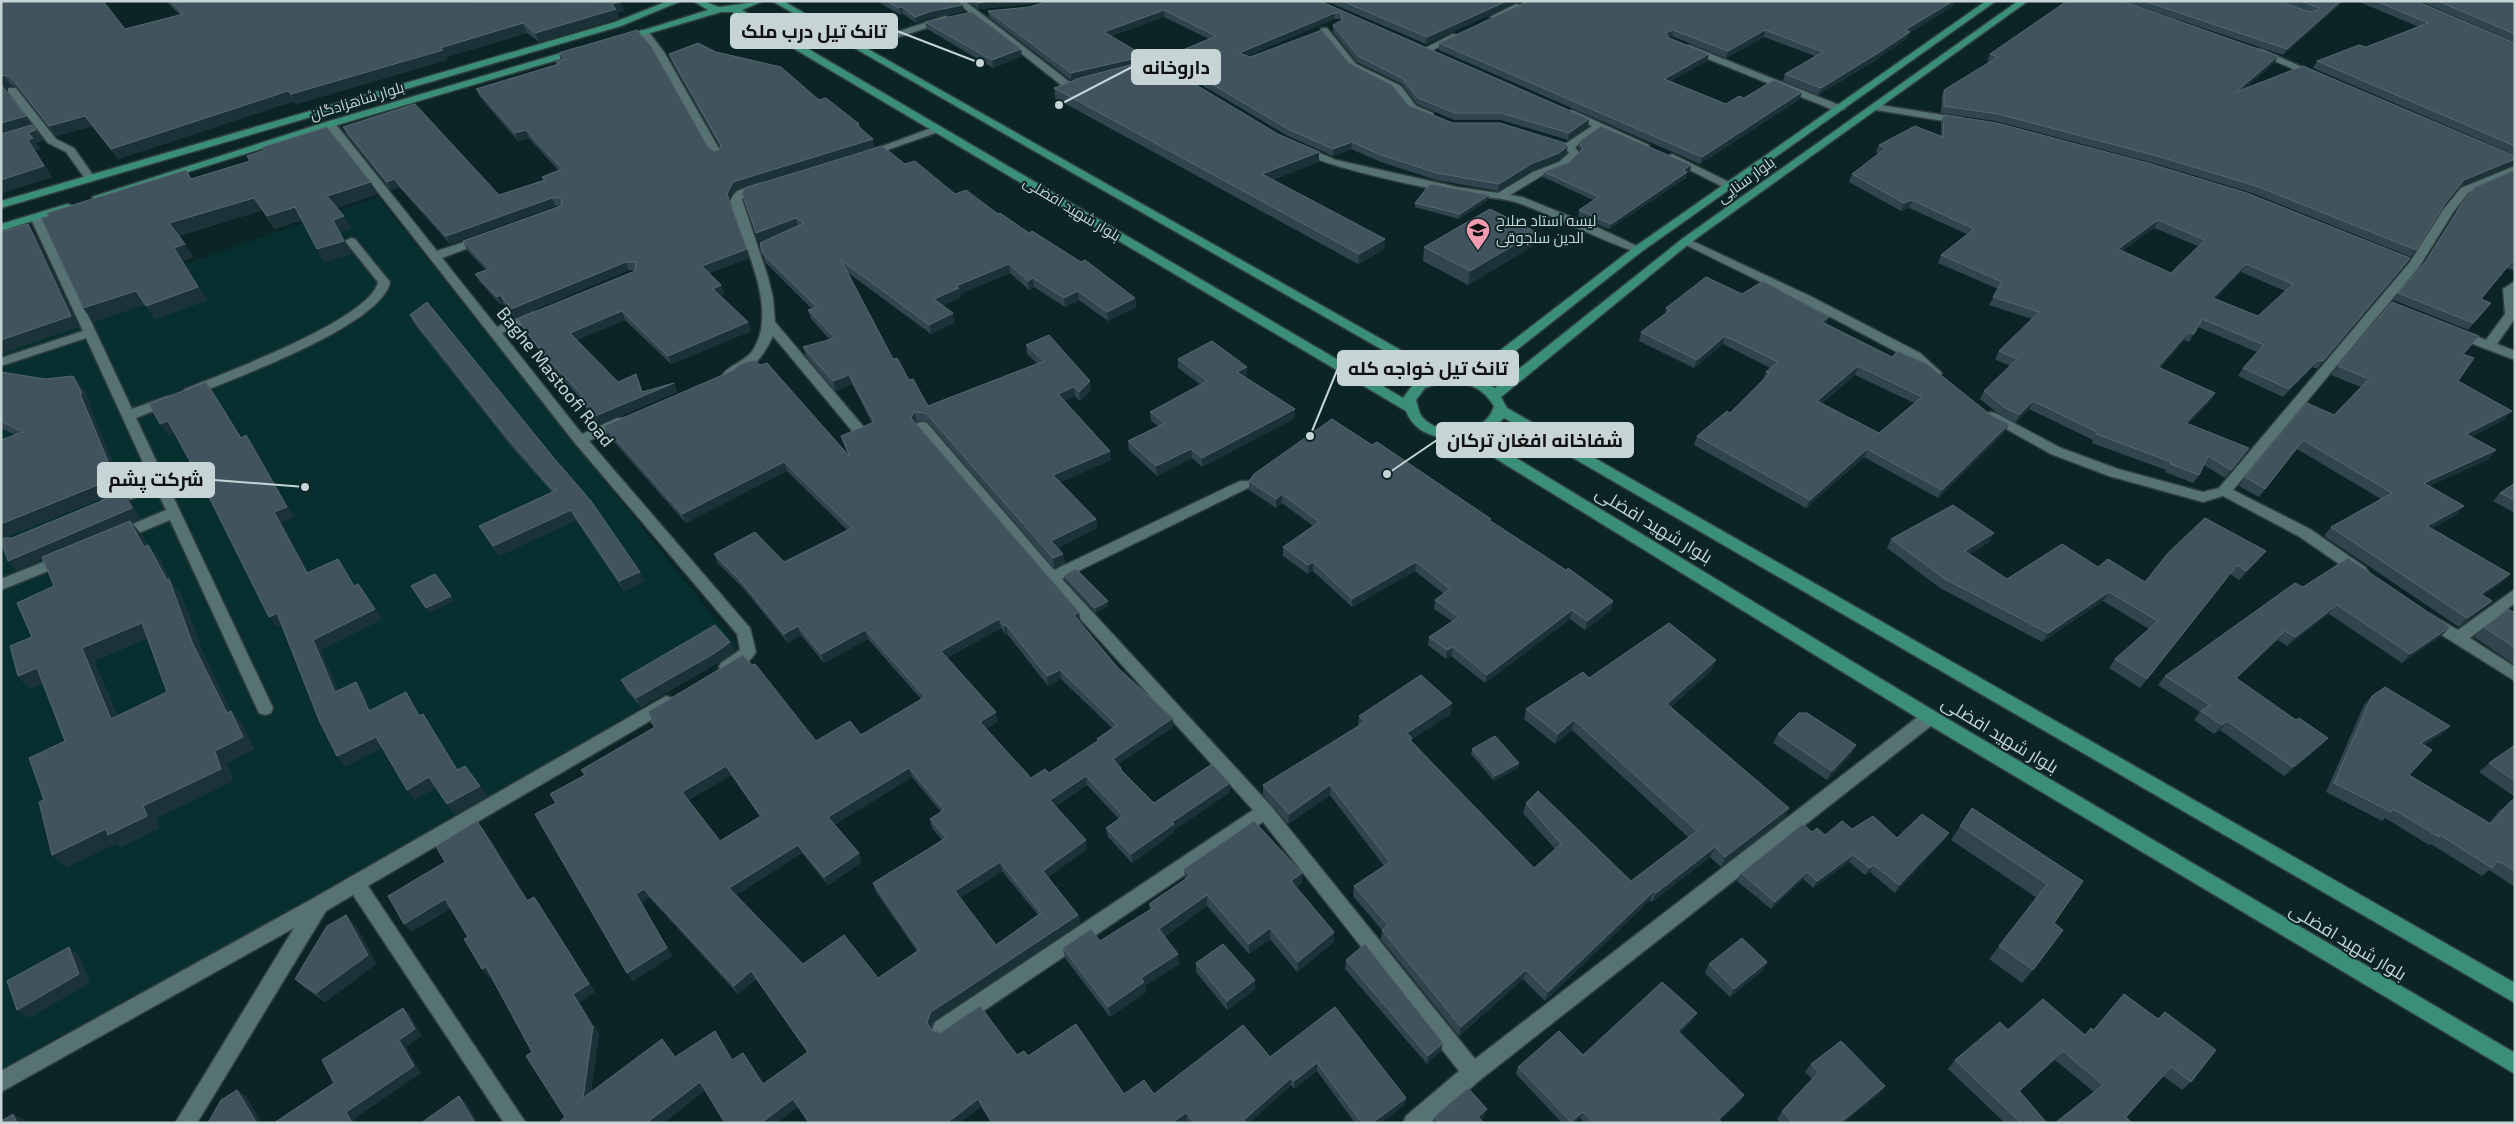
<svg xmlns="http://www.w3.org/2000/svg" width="2516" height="1124" font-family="'Exo 2',Cairo,sans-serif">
  <rect width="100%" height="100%" fill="#0b2526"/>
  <path fill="#082f30" d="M378,197L740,650L349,879L1,1069V324L64,303L88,298Z"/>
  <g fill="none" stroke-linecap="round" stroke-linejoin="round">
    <defs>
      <g id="minor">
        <path d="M955,1H965L1071,83L1084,79L1089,82L1073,88H1065Z"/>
        <path d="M1516,4L1524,6L1498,19L1490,17Z"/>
        <path d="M945,16L950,19L948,21L902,36L850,47L845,44L897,32Z"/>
        <path d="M1321,28H1327L1356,64L1401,86L1416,106L1433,113V117H1425L1408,110L1393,90L1350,68L1321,32Z"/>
        <path d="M641,30H647L664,52L722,154L721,156L717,157L712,154L655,53L639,32Z"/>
        <path d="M1453,34L1461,36L1431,51L1423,49Z"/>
        <path d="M1689,45L1844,107L1845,109L1836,111L1686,50L1684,48Z"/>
        <path d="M2255,49H2261L2323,76L2315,78L2255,53Z"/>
        <path d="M8,88H16L56,139L74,148L95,178L94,180H86L66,152L48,143L8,92Z"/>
        <path d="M1874,104L1962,118L1967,121L1962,124L1870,109L1869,107Z"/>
        <path d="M1572,110L1649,145L1648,147H1640L1600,129L1575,147L1580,154L1567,166L1541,176L1510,195L1522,197L1599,228L1641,248V252C1631,255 1536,207 1515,202C1497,197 1477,197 1459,194C1431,189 1312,165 1296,148L1301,145L1336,160L1457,187L1498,193L1533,172L1559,162L1569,153L1564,146L1565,144L1592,126L1568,115L1567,113Z"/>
        <path d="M330,121L334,122L437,251L479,237H487V241L442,258L497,327L533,312H541L543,315L541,318L502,333L582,434L617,418H627L629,421L627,424L589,441L750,628L756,652C751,662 732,675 721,671L719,667L721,663L740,650L737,634L575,443L326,126L325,124Z"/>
        <path d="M937,126L941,127V131L870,156L866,157L861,154Z"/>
        <path d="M1672,154L1733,184L1735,186L1729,189L1725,188L1668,159L1667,157Z"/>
        <path d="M2515,166V173L2469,192L2454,211L2419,267L2233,490L2310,529L2365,567L2368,571L2365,575H2355L2300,537L2223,496L2203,502L2109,476L2051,454L1983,416L1990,412L1995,413L2061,448L2118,469L2203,492L2219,488L2410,262L2443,210L2461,188Z"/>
        <path d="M760,183L764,184V188L745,195L742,199L768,277L773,298L775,322L863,426L865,429L863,432H853L773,336C765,354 751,373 730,378L723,374C731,364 746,361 753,350C780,308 741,242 730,199L737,191Z"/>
        <path d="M36,214L42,217L132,409L168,396L175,400L173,403L136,418L273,708L271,713L265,715L259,713L170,520L119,541L112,536L114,532L166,510L156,489L107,509L100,504L102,500L151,480L86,338L1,366V358L83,331L30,217Z"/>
        <path d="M351,238L355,239L390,282C382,325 235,378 195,395H185L183,392L185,389C222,374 371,319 378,282L345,241Z"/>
        <path d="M1686,238L1812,297L1920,353L1942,373L1936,377L1910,359L1804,303L1682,243L1680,241Z"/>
        <path d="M2515,281V318L2497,344L2515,351V360L2452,336L2450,333L2456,329L2486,340L2505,314L2503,289Z"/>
        <path d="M922,422L927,423L1054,570L1240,481H1250L1252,484L1250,487L1062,579L1271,806L1475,1059L1924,712L1930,710L1936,712L1938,717L1936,722L1480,1080L1430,1123H1403L1406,1116L1459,1071L1263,822L942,1039L935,1036L932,1029L935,1022L1253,810L1047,582L917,429L915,426L917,423Z"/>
        <path d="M63,554L68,555L70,559L68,563L1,590V579Z"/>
        <path d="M2515,589V603L2470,638L2515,667V681L2424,624L2422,620L2424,616L2430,614L2458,630Z"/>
        <path d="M666,696L672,698L674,703L672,708L368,886L526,1123H504L353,895L326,911L197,1123H175L294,928L1,1092V1071L312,899Z"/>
      </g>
      <g id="major">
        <path d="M668,1H681L621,26L1,208V201L615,22Z"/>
        <path d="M693,1H703L719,7L763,1L742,10L1403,398L1415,382L1430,377L772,1H783L1443,374L1467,376L1633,248L1986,1H1996L1641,252L1480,379L1495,388L1682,239L2018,1H2028L1690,243L1501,397L1507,408L2515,983V1003L1504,418L1490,431L1478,435L1936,712L2515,1053V1074L1924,722L1464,439C1441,440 1415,435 1406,411L732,12H721L620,42L615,39L708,10ZM1442,382C1465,381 1482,386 1494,406C1486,435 1442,438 1423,418C1419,414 1418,406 1416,400L1425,388Z"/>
        <path d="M578,48L581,49V53L334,126L102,199L98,200L92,197L326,122Z"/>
        <path d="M67,204L71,205V209L1,231V224Z"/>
      </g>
    </defs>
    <use href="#minor" stroke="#303e3f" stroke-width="3"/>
    <use href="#major" stroke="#303e3f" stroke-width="3"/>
    <use href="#minor" fill="#577273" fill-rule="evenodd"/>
    <use href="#major" fill="#3b8f78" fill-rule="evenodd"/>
  </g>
  <g fill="#31454f" fill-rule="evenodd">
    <path d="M1,1L125,29L180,15L166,1H620L624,11L617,13L619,18L539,42L527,33L446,57L447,60L296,104L294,101L118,159L92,126L56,136L17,87L11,85L6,91L43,140L36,143L40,149L35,150L52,177L1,193Z"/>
    <path d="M876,1H958L964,12L933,17L916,23L903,14L901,15Z"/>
    <path d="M968,1H1041L1029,4L979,9Z"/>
    <path d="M1320,1L1589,119L1588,126L1568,140L1501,120H1454L1417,104L1402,84L1357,62L1333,32V25L1341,21V19H1334L1247,56L1250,57L1349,63L1408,105L1453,123L1568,146L1566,153L1558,160L1530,171L1498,191L1436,180L1381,162L1351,149L1333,156L1288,136L1166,64V57L1209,39L1164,17L1111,36L1145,56V61L1278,134L1319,152V162L1272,180L1385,239L1384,249L1358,264L1055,98L1054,88L1077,79L1071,80L989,17L988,11L1029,7Z"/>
    <path d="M1326,1H1955L1953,6L1909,33L1907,38L1876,60L1818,95L1783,81L1785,74L1815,56L1764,37L1726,58L1672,36L1669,38L1709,54L1707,61L1670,81L1726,104L1744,98L1800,99L1700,164L1439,50V43L1523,4L1520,1L1426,44Z"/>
    <path d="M2123,1H2279L2309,12H2310L2280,1H2344L2283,55Z"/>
    <path d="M2357,1H2416L2515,43V155L2313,68L2317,61L2366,47L2419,27Z"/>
    <path d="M2419,1H2510L2515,3V42Z"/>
    <path d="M925,22L1022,56L993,68L927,29Z"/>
    <path d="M559,53L714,151L719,150L720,147L672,62L669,54L819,100L859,124L860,128L875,147L735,190L729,202L749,258L709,273L721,285L724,294L720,295L748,322L751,331L671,364L625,320L577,340L618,382L639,383L642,392L674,383L677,392L599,425L584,406L580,398L550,365L522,327L517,319L635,271H636L629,270L515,318L504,304L501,305L480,282L475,274L486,270L467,250L463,241L559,206H555L450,244L399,187L391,190L347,135L343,127L499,195L543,180L542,177L559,171L529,138L518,141L480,97L476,89L557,65L556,62L561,61Z"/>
    <path d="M1990,54L2278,56L2275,62L2243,90L2514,164L2460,187L2444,206L2411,257L2252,193L2153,163L1995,121L1941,113L1942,96L1944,90L1990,62L1987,61Z"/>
    <path d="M1944,115L2410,258L2405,266L2317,369L2313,367L2283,397L2238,376L2243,368L2257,352L2198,327L2189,342L2184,340L2160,368L2215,393L2210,401L2188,424L2243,456L2225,478L2204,465L2199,475L2193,483L2165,472L2166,470L2092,443L2093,440L2029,409L2015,423L2000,415L1980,399L1984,391L2010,366L1995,359L1999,351L2032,319L1989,305L1998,289L1938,263L1941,255L1967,234L1909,208L1901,211L1849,182L1852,174L1879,154L1876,152L1879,145L1941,136V122ZM2154,228L2198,246L2171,273L2122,251ZM2241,272L2285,291L2258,316L2215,299Z"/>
    <path d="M1579,142L1691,165L1690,171L1687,173L1686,178L1609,229L1578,216L1579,210L1593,200L1543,177L1544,172L1569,162L1580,151L1578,147Z"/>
    <path d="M247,156L377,194L337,208L351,228L340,232L351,254L324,262L302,220L274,229L262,210L179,236L193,257L183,261L207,300L155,319L145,304L93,322L191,179L249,161Z"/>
    <path d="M905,164L955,194L998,214L1135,298L1136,307L1108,321L1079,300L1065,307L1034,287L1029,290L1010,273L960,294L961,297L943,305L955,322L931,334L847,272L893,359L928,406L1038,364L1027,354L1026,345L1091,390L1080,401L1075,396L1064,401L1110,451L1111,460L1060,482L1096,519L1097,528L1058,548L1063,554L1065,563L1054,568L928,422L917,421L916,423L1079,612L1080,622H1079L1118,668L1173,727L1118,764L1122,771L1154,803L1230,792L1174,830V832L1132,863L1108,837L1106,828L1119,819L1087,785L1055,807L1087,849L1048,877L1078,915L1080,923L934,1020L931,1029V1030L1017,1055L1028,1056L1124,1094H1154L1270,1057L1335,1007L1406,1098L1404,1105L1381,1123H1355L1317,1071L1294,1089L1291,1085L1249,1123H1190L1187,1120L1184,1123H991L981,1107H798L776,1123H725L705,1090L663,1123L565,1117L532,1052L491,976L489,977L482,969L468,937L451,908L411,932L445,862L484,830L528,900L540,905L595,992L579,1002L599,1034L591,1092L675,1057L715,1031L732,1060L763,1084L808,1053L756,979L738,994L649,897L641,903L672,956L633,981L556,803L584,775L654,728L651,722L653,720L648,712L816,741L861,735L921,699L868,639L824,663L801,635L788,643L744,589L718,563L714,554L784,562L847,530L787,471L686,523L608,435L604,426L848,454L841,436L872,423L852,384L835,391L806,356L803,347L830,340L811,319L808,310L812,309L765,262L760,243L778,235L759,242L742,193ZM1001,628L1006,635H1008L1048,686L1061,679L1112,728L1097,739V741L1049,773L1031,778L986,729L998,721L947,658ZM731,775L760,817L720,841L688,800ZM912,777L941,812L930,819L932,828L942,840L873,883L876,892L917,951L878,978L803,964L736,895L802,853L828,885L862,862L834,825ZM1002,871L1038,915L996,945L960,898Z"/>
    <path d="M2515,170V271L2507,268L2481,299L2485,310L2468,330L2393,300L2423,264L2461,205Z"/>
    <path d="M1488,200L1459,219L1415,207V203Z"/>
    <path d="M1536,232L1533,246L1468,285L1423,261L1424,247Z"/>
    <path d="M1742,294L1826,325L1992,416L2009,424L2004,433L1938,498L1864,457L1806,508L1694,445L1697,436L1730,413L1763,380L1766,372L1770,368L1723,344L1694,368L1639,341L1641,332L1665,314L1666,308ZM1855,375L1914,403L1879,433L1822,403Z"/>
    <path d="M410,315L640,572L645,581L624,591L576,520L499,556L485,536L479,526L552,492L511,446L415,325Z"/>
    <path d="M2479,336L2464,354L2458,381L2505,419L2471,437L2489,459L2429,486L2456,515L2432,528L2510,574L2501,583L2483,595L2492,601L2483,609L2459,627L2324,536L2331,527L2381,499L2297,449L2259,497L2239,486L2245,477L2334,415L2361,387L2331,375L2338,366Z"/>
    <path d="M1178,359L1247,376L1245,377L1295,409V418L1202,467L1192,458L1157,476L1129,450L1128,441L1158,426L1151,421L1150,412L1201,385L1178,368Z"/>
    <path d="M1,372L82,387L91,404L89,405L124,489L9,536L8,538H12L123,492L131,502L140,518L131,522L141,534L147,545L159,558L173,585L180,592L204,655L231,712L242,724L254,749L227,763L233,781L156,818L159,828L121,847L117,843L67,867L52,855L44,800L65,741L43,683L31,689L18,676L32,637L54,586L42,559L17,570L8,561L5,538L1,534V440L15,435L1,428ZM147,638L167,692L117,716L94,661Z"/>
    <path d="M1372,445L1613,601L1611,610L1585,630L1570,619L1485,683L1451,656L1446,659L1428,645L1429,637L1452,621L1434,609L1435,600L1444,594L1415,571L1352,607L1313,571L1308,574L1283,556V547L1313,526L1282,503L1276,508L1249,490V481Z"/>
    <path d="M2515,483V513L2493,501L2500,493Z"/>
    <path d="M1891,539L1989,542L1970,554L2007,579L2098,567L2145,582L2259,560L2239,580L2230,574L2140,688L2109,668L2115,659L2149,629L2103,601L2042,642L1940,588L1887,548Z"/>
    <path d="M1064,575L1108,601V606L1096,613L1065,580Z"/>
    <path d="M2303,587L2450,627L2441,636L2402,663L2329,614L2287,646L2278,640L2237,678L2320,747L2284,776L2220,730L2214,734L2194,720L2200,712L2158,685L2165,676Z"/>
    <path d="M2515,613V665L2474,637L2484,627Z"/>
    <path d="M730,642L735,651L719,662L641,707L626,690L621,680Z"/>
    <path d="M1712,670L1671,707L1789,808L1784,818L1721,867L1710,857L1652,902L1650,900L1545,1001L1523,979L1459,1036L1381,939L1382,930L1353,896L1354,886L1384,866L1330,795L1288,824L1263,795V785L1358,727L1359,716L1451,714L1412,739V742L1534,868L1555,849L1523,813L1526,803L1631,881L1689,838L1572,730L1555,744L1524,719L1526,709L1589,678Z"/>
    <path d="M2372,696L2450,726L2441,735L2424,745L2409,775L2489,823L2499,811L2515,798V887L2489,870L2482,876L2431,844L2429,845L2385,818L2382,821L2326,792L2364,705Z"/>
    <path d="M1778,734L1856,745L1851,755L1827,780L1773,743Z"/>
    <path d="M2515,745V797L2479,772L2489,763Z"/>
    <path d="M1472,749L1519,763L1518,768L1494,781L1471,754Z"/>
    <path d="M1972,808L2083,881L2054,923L2033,970L2022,983L1989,959L2037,898L1951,840Z"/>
    <path d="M1852,829L1897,838L1949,833L1944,840L1895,893L1870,872L1865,875L1849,862L1813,888L1803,879L1771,909L1737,881L1741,873L1825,835Z"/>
    <path d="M1184,869L1302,873V883L1296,887L1334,932V942L1297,972L1270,939L1249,954L1207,906L1165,936L1179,964L1145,986L1146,992L1110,1017L1065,958L1063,948L1100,941L1150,910L1149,904L1185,879Z"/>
    <path d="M355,924L376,964L325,1002L305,988L295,979Z"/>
    <path d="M1346,960L1441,1051L1427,1064L1345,969Z"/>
    <path d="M1767,962L1762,971L1730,997L1705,973L1709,964Z"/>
    <path d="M1196,963L1255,989L1227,1010L1196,972Z"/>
    <path d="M2124,994L2158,1019L2165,1012L2191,1082L2182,1090L2163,1076L2126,1117L2094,1092L2055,1060L2020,1091L2047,1123H2005L1948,1069L1955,1060L2008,1030L2085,1035L2093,1030L2116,1003Z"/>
    <path d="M1693,1020L1680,1033L1740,1102L1720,1120L1722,1123H1584L1580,1118L1575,1123H1562L1516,1074L1518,1067L1583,1055Z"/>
    <path d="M1811,1064L1885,1086L1879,1094L1843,1123H1780L1777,1119L1782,1111L1812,1079L1805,1072Z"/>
    <path d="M1485,1115L1481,1119L1484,1123H1433L1434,1117Z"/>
  </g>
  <g fill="#1b3239">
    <path d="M992,1H1041L1029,4L979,9L978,3Z"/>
    <path d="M1507,1H1520L1426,44L1427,37Z"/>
    <path d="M1953,1H1955L1953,6L1909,33L1907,38L1876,60L1818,95L1821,88L1905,30Z"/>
    <path d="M2341,1H2344L2283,55L2287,49Z"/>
    <path d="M621,2L624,11L617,13L619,18L539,42L535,33Z"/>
    <path d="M963,5L964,12L933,17L916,23L915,17L932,11Z"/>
    <path d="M902,7L903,14L901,15L899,8Z"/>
    <path d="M1164,10V17L1104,38V32Z"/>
    <path d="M1335,13L1334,19L1239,59V53Z"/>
    <path d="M523,23L527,33L446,57L447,60L296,104L291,94Z"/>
    <path d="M1673,30L1672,36L1665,39L1666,33Z"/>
    <path d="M1765,30L1764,37L1726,58L1728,51Z"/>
    <path d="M1021,49L1022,56L993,68L992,60Z"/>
    <path d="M1709,54L1707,61L1662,85L1664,79Z"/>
    <path d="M1145,56V62L1071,80V73Z"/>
    <path d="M2278,56L2275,62L2233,99L2236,92Z"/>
    <path d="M4,75L11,85L6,91L1,85V78Z"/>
    <path d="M288,91L294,101L118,159L111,149Z"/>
    <path d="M1802,92L1800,99L1700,164L1702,157Z"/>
    <path d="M26,116L33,126L1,136V123Z"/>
    <path d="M85,116L92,126L56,136L49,126Z"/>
    <path d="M1589,119L1588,126L1568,140L1569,133Z"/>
    <path d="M36,130L43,140L36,143L40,149L35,150L52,177L1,193V180L28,140V133Z"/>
    <path d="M526,130L529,138L518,141L515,133Z"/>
    <path d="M873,139L875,147L735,190L729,203L727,194L733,182Z"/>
    <path d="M1352,142L1351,149L1333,156V149Z"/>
    <path d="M1568,146L1566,153L1558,160L1530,171L1498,191L1499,184L1531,164Z"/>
    <path d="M1319,152V162L1262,184V174Z"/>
    <path d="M2515,159V163L2514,164L2460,187L2441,209L2464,180Z"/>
    <path d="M1691,165L1690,171L1687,173L1686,178L1609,229L1611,224Z"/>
    <path d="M394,179L399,187L391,190L387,182Z"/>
    <path d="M371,182L377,194L334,209L327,196Z"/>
    <path d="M1489,195L1488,200L1459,219L1460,214Z"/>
    <path d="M254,198L262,210L178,236L169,223Z"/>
    <path d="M552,198L555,206L450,244L446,236Z"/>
    <path d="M1912,200L1909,208L1901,211L1904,203Z"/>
    <path d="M295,207L303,219L274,229L267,216Z"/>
    <path d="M344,216L351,228L340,232L351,254L324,262L317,249L333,220Z"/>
    <path d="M796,218L798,227L759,242L756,233Z"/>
    <path d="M2158,220L2154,228L2114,257L2118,249Z"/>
    <path d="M28,224L36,235L79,327L1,354V340Z"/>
    <path d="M1536,232L1533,246L1468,285L1470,271Z"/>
    <path d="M1385,239L1384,249L1358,264L1359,254Z"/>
    <path d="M185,244L193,257L183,261L207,300L155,319L146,306L174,248Z"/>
    <path d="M747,249L749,258L705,275L702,266Z"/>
    <path d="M2410,258L2405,266L2317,369L2323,361Z"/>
    <path d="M626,262L629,270L515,318L511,309Z"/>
    <path d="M1009,264L1010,273L960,294L961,297L936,308L934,299L956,286Z"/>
    <path d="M2246,264L2241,272L2208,306L2213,298Z"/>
    <path d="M1033,278L1034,287L1029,290L1028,281Z"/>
    <path d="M721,285L724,294L716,297L713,289Z"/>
    <path d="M136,291L146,304L93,322L83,308Z"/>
    <path d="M1078,291L1079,300L1065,307L1064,298Z"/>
    <path d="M500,295L504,304L501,305L497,297Z"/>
    <path d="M1135,298L1136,307L1108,321L1107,312Z"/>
    <path d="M622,311L625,320L574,341L570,333Z"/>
    <path d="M953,313L955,322L931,334L929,325Z"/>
    <path d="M1829,317L1826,325L1822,322Z"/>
    <path d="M748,322L751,331L671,364L668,356Z"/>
    <path d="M2189,332L2184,340L2153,375L2158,367Z"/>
    <path d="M1725,336L1723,344L1694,368L1697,360Z"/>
    <path d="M2318,360L2313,367L2283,397L2289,389Z"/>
    <path d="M1858,366L1855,375L1814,409L1817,401Z"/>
    <path d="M1247,367V376L1237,382V372Z"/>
    <path d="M636,374L644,396L674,383L677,392L599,425L595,416Z"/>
    <path d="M849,375L852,384L835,391L833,381Z"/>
    <path d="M73,376L82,387L91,404L89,405L124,489L9,536L7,540L1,534V524Z"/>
    <path d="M1090,381L1091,390L1080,401L1079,392Z"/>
    <path d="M206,382L213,392L248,448L241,438Z"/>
    <path d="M1074,387L1075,396L1059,403L1058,394Z"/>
    <path d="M2215,393L2210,401L2181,431L2186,423Z"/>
    <path d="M2033,401L2029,409L2015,423L2019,415Z"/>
    <path d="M1295,409V418L1202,467V458Z"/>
    <path d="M2512,411L2505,419L2459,443L2466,434Z"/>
    <path d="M914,412L917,421L913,427L911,418Z"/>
    <path d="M168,421L176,432L168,435L160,424Z"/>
    <path d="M2009,424L2004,433L1938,498L1942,490Z"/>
    <path d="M246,435L254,446L294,517L282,522L314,583L307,573L274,512Z"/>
    <path d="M1191,449L1192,458L1157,476L1156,466Z"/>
    <path d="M1867,449L1864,457L1806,508L1810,500Z"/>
    <path d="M2496,450L2489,459L2417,491L2424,483Z"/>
    <path d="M1110,451L1111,460L1055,485L1053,475Z"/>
    <path d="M784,462L787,471L686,523L682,514Z"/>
    <path d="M123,492L131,502L140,518L131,522L141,534L154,560L144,547L131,522L17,570L8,561Z"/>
    <path d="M1282,494V503L1276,508V499Z"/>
    <path d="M2464,506L2456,515L2420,534L2427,526Z"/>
    <path d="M571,510L576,520L499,556L493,546Z"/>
    <path d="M1096,519L1097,528L1053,551L1051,541Z"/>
    <path d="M1994,533L1989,542L1960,560L1965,551Z"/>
    <path d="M148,545L159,558L173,585L180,592L204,655L231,712L242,724L254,749L227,763L233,781L156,818L159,828L121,847L117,843L67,867L52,855L143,806L215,751L227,713L192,642L167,580Z"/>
    <path d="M2266,551L2259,560L2239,580L2246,571Z"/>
    <path d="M1063,554L1065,563L1054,568L1053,558Z"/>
    <path d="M338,559L345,569L361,597L354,586Z"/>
    <path d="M1313,562V571L1308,574V565Z"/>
    <path d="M1416,562L1415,571L1352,607V599Z"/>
    <path d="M640,572L645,581L624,591L619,581Z"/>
    <path d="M2510,574L2501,583L2473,603L2481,594Z"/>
    <path d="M358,584L383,619L321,650L343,702L335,692L313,640Z"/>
    <path d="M2109,592L2103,601L2042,642L2048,633Z"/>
    <path d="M451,596L454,601L429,613L426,608Z"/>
    <path d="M1108,601V606L1096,613L1095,608Z"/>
    <path d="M1613,601L1611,610L1585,630L1587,621Z"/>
    <path d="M2492,601L2483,609L2459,627L2467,618Z"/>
    <path d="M2337,605L2329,614L2287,646L2295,637Z"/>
    <path d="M1572,610L1570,619L1485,683L1487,675Z"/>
    <path d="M1079,612L1080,622L1075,624L1074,615Z"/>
    <path d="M277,613L285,624L277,627L269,617Z"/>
    <path d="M999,619L1001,628L943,660L941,651Z"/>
    <path d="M142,623L153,635L94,661L123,732L111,719L82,648Z"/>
    <path d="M1006,625L1008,635H1006L1004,626Z"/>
    <path d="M798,626L801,635L788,643L784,634Z"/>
    <path d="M2450,627L2441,636L2402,663L2410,654Z"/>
    <path d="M865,630L868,639L824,663L821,654Z"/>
    <path d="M2285,631L2278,640L2228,687L2236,678Z"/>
    <path d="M730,642L735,651L719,662L641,707L636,698Z"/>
    <path d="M1453,647L1451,656L1446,659L1447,650Z"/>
    <path d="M1716,660L1712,670L1663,714L1667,704Z"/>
    <path d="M37,668L50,680L31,689L18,676Z"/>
    <path d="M1060,670L1061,679L1048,686L1047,676Z"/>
    <path d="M356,682L364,693L376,721L369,711Z"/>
    <path d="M406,692L413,703L427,726L419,716Z"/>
    <path d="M1452,703L1451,714L1412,739L1411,748L1407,733Z"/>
    <path d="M996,712L998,721L982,731L980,722Z"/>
    <path d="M423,714L465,780L457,770Z"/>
    <path d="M1173,718V727L1114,767L1113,759Z"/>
    <path d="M1574,720L1572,730L1555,744L1558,734Z"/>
    <path d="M2227,721L2220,730L2214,734L2222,725Z"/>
    <path d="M2450,726L2441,735L2412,752L2421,743Z"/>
    <path d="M376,737L384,747L345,767L337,756Z"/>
    <path d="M2328,738L2320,747L2284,776L2293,767Z"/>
    <path d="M1856,745L1851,755L1827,780L1832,771Z"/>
    <path d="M1519,763L1518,768L1494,781L1495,776Z"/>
    <path d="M726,766L731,775L687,800L682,792Z"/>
    <path d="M909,768L912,777L832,826L828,817Z"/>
    <path d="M1086,776L1087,785L1051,809L1050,800Z"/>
    <path d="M429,777L437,787L415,800L407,790Z"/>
    <path d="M1230,783V792L1174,830V832L1132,863L1131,854L1172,822Z"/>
    <path d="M1330,785V795L1288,824L1289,814Z"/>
    <path d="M480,786L487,796L455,815L447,804Z"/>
    <path d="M1789,808L1784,818L1721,867L1725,857Z"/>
    <path d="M477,821L484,830L534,909L527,901Z"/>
    <path d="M1949,833L1944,840L1895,893L1899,885Z"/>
    <path d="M1086,840L1087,849L1044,880L1043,871Z"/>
    <path d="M798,845L802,853L734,896L729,888Z"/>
    <path d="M1715,847L1710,857L1652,902L1656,893Z"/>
    <path d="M859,853L862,862L828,885L824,877Z"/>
    <path d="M1853,855L1849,862L1813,888L1817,881Z"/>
    <path d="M1000,862L1002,871L958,900L955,891Z"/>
    <path d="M1874,865L1870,872L1865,875L1870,868Z"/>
    <path d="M1807,872L1803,879L1771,909L1775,902Z"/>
    <path d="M1302,873V883L1291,891V881Z"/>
    <path d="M644,889L649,897L641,903L672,956L633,981L627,973L636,894Z"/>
    <path d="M1654,891L1650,900L1545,1001L1548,992Z"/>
    <path d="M1207,895V906L1160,939L1159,929Z"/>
    <path d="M534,897L540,905L595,992L579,1002L599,1034L589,1106L583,1098L573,994Z"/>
    <path d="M445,899L452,907L411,932L404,924Z"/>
    <path d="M346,915L355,924L376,964L325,1002L316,993Z"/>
    <path d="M1078,915L1080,923L934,1020L930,1030L927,1022L931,1012Z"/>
    <path d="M1270,928V939L1249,954V944Z"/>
    <path d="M1334,932V942L1297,972L1298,962Z"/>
    <path d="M69,947L80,956L90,983L29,1018L17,1010Z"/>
    <path d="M1178,954L1179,964L1145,986L1146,992L1110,1017L1108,1007L1141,978Z"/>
    <path d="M1767,962L1762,971L1730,997L1734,989Z"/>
    <path d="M486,967L493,975L489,977L482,969Z"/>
    <path d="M1526,970L1523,979L1459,1036L1461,1027Z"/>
    <path d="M751,971L756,979L738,994L734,986Z"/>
    <path d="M1255,980V989L1227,1010V1001Z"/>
    <path d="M403,1008L410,1015L422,1036L406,1047L421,1073L354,1119L356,1123H352L346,1112L399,1040Z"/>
    <path d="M1697,1013L1693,1020L1675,1038L1678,1031Z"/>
    <path d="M1443,1043L1441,1051L1427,1064L1428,1056Z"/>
    <path d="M2063,1051L2055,1060L2011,1099L2019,1091Z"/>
    <path d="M1317,1063V1071L1294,1089V1081Z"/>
    <path d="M1291,1078V1085L1249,1123H1244V1120Z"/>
    <path d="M700,1082L706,1090L663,1123H650L649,1121Z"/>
    <path d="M1885,1086L1879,1094L1843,1123H1840Z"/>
    <path d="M237,1090L246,1096L262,1123H257Z"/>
    <path d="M1744,1095L1740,1102L1718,1123L1719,1119Z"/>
    <path d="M459,1096L467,1104L478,1123H475Z"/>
    <path d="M1406,1098L1404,1105L1381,1123H1372Z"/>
    <path d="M793,1099L798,1107L776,1123H761Z"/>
    <path d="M978,1099L981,1107L960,1123H947Z"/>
    <path d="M1487,1109L1485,1115L1477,1123L1478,1117Z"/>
    <path d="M1583,1112L1580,1118L1575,1123H1571Z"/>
    <path d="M1186,1113L1187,1120L1184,1123H1172Z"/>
    <path d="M13,1114L26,1121V1123H17Z"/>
  </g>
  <g fill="#41545d" stroke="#566870" fill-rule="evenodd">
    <path d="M1,1H103L125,29L183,14L170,1L621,2L611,4L616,9L535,33L523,23L440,48L443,50L291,94L288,91L111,149L85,116L49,126L11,77L4,75L1,78Z"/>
    <path d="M886,1H958L963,5L932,11L915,17L902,7L899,8Z"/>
    <path d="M976,1H992L978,3Z"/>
    <path d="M1049,1H1320L1589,119L1569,133L1501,113H1455L1418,98L1402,78L1358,56L1333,25L1342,20L1341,13H1335L1239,53L1250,57L1322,30L1349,63L1392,85L1408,105L1453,123H1500L1565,143L1568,146L1559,153L1531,164L1499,184L1437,173L1381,155L1352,142L1333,149L1288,129L1166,57L1216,36L1164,10L1104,32L1145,56L1071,73L988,11L1029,7Z"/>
    <path d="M1342,1H1507L1427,37Z"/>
    <path d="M1525,1H1953L1905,30L1910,32L1878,53L1821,88L1785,74L1823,52L1765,30L1728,51L1673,30L1666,33L1669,38L1709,54L1664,79L1726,104L1739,96L1744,98L1774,80L1802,92L1702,157L1439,43L1524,3Z"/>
    <path d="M2067,1H2122L2278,56L2236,92L2303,66L2515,156V159L2464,180L2446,202L2416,250L2256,186L2157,156L1998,114L1944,106V90L1998,57L1990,54Z"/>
    <path d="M2144,1H2279L2309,12L2318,10L2319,8L2301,1H2341L2287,49Z"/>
    <path d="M2376,1H2416L2515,43V146L2317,61L2359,45L2366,47L2428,23Z"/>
    <path d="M2438,1H2510L2515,3V34Z"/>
    <path d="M972,12L1021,49L992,60L925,22Z"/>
    <path d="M637,30L651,46L708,147L714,151L719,150L721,145L669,54L698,43L716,52L781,67L819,100L826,98L859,124L857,125L873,139L733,182L727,194L747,249L702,266L721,285L713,289L748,322L668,356L622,311L570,333L618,382L636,374L642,392L674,383L595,416L580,397L583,396L546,357L517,319L635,271L636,262H626L511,309L500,295L497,297L475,274L489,269L463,241L561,206L562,198H552L446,236L394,179L387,182L343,127L415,104L499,195L545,180L542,177L562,169L526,130L515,133L476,89L559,64L556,62L566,59L559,53Z"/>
    <path d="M1153,59L1278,134L1319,152L1262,174L1385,239L1359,254L1054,88L1080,78Z"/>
    <path d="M1,85L26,116L1,123Z"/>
    <path d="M1944,115L1997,123L2148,163L2247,193L2410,258L2323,361L2318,360L2289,389L2243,368L2264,345L2202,319L2194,334L2189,332L2158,367L2215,393L2186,423L2249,448L2231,470L2208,456L2199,475L2170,464L2171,462L2096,434L2097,432L2033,401L2019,415L2004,407L1984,391L2017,359L1999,351L2039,312L1993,297L2002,282L1941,255L1974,229L1912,200L1904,203L1852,174L1886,148L1879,145L1915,126L1943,137ZM2158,220L2205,240L2171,273L2118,249ZM2246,264L2293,284L2258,316L2213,298Z"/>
    <path d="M32,125L36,130L28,133L33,138L28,140L44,166L1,180V134Z"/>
    <path d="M1601,126L1691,165L1683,170L1687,172L1611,224L1579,210L1599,197L1544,172L1569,162L1583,149L1579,142Z"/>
    <path d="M327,127L371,182L327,196L344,216L333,220L344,241L317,249L295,207L267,216L254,198L169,223L185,244L174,248L198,287L146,306L136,291L83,308L41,218L49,216L47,213L186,170L191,179L250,161L247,156L265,150L263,147Z"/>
    <path d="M882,146L905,164L915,161L955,194L966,190L998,214L1000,213L1029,233L1032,231L1081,262L1085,260L1135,298L1107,312L1078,291L1064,298L1033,278L1028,281L1009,264L956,286L959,288L934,299L953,313L929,325L841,260L893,359L897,358L909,380L913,379L928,406L1044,361L1026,345L1049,335L1090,381L1079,392L1074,387L1058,394L1110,451L1053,475L1096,519L1051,541L1063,554L1053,558L926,413L914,412L911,418L1079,612L1074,615L1118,668L1173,718L1113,759L1121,768L1120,769L1154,803L1212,764L1230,783L1172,822L1174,824L1131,854L1106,828L1123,816L1086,776L1050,800L1086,840L1043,871L1078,915L931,1012L927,1022L931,1030L940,1033L980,1006L1017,1055L1024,1051L1028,1056L1076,1024L1124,1094L1144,1080L1154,1094L1243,1025L1270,1057L1335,1007L1406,1098L1372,1123H1362L1317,1063L1294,1081L1291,1078L1244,1120L1247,1123H1195L1186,1113L1172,1123H1017L1016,1121L1014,1123H993L978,1099L947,1123H809L793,1099L761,1123H725L700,1082L649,1121L650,1123H558L565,1117L526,1056L532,1052L486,967L482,969L464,939L468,937L445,899L404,924L388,896L445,862L436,846L477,821L527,901L534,897L589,984L573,994L593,1027L583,1098L662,1039L675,1057L715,1031L732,1060L743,1053L763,1084L808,1052L751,971L734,986L644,889L636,894L667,948L627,973L535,814L556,803L550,794L585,775L581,770L655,727L651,722L655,719L648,712L743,655L752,665L755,664L816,741L850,721L861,735L925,697L865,630L821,654L798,626L784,634L740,580L714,554L755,532L784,562L852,528L784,462L682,514L604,426L732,371L741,364L755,360L760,365L767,363L850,457L841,436L874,422L849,375L833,381L803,347L835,338L808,310L817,307L762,253L760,243L804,223L796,218L756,233L742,193L745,188ZM999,619L1004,626L1006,625L1047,676L1060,670L1117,725L1097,739L1099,740L1049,773L1045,769L1031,778L980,722L996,712L941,651ZM726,766L761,816L720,841L682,792ZM909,768L944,810L930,819L946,838L873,883L919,950L878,978L844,935L803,964L729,888L798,845L824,877L859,853L828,817ZM1000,862L1041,913L996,945L955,891Z"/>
    <path d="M2515,170V262L2512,261L2481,299L2491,303L2473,323L2398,293L2426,261L2461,205L2475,187Z"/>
    <path d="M1430,184L1489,195L1460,214L1415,203Z"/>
    <path d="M1490,209L1536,232L1470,271L1424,247Z"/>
    <path d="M28,224L71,316L1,340V232Z"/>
    <path d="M1706,277L1742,294L1763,281L1829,317L1822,322L1892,357L1898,351L1927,364L1992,416L2009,424L1942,490L1867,449L1810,500L1697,436L1727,411L1730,413L1770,373L1766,372L1778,362L1725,336L1697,360L1641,332L1670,310L1666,308ZM1858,366L1922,397L1879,433L1817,401Z"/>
    <path d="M427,302L553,457L591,501L640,572L619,581L571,510L493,546L479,526L557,490L556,488L553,490L506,436L410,315Z"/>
    <path d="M2392,302L2479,336L2463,354L2474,358L2458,381L2512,411L2466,434L2496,450L2424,483L2464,506L2427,526L2510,574L2481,594L2492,601L2467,618L2331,527L2392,493L2303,440L2265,489L2245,477L2307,403L2334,415L2369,379L2338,366Z"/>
    <path d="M1212,341L1247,367L1237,372L1295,409L1202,458L1191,449L1156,466L1128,441L1165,423L1150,412L1207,381L1178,359Z"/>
    <path d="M1,372L45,379L73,376L82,393L80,394L115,478L1,524V440L23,432L1,421Z"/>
    <path d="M206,382L241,438L246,435L287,507L274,512L307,573L338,559L354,586L358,584L375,609L313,640L335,692L356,682L369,711L406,692L419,716L423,714L457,770L465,766L480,786L447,804L429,777L407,790L376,737L337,756L319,720L277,613L269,617L204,487L168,421L160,424L149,404Z"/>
    <path d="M1332,419L1372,445L1377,442L1491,519L1489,520L1566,570L1568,568L1613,601L1587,621L1572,610L1487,675L1453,647L1447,650L1429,637L1459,617L1435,600L1450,589L1416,562L1352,599L1313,562L1308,565L1283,547L1319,522L1282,494L1276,499L1249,481L1254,474Z"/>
    <path d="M2515,483V500L2500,493Z"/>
    <path d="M123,492L132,508L8,561L1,541V538H12Z"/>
    <path d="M1953,505L1994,533L1965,551L2007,579L2062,544L2098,567L2108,559L2145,582L2168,553L2205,518L2266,551L2246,571L2237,565L2147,679L2115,659L2158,621L2109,592L2048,633L1945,579L1891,539Z"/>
    <path d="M130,521L144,547L148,545L167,580L169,579L192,642L227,713L231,711L243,737L215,751L221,769L143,806L147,816L108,835L106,829L52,855L39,802L44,800L29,758L65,741L37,668L18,676L10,646L32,637L17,603L54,586L42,557ZM142,623L167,692L111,719L82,648Z"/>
    <path d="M2348,558L2450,627L2410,654L2337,605L2295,637L2285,631L2236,678L2296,720L2299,718L2328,738L2293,767L2227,721L2222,725L2201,711L2210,705L2165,676L2295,583L2303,587Z"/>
    <path d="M1076,569L1108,601L1095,608L1064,575Z"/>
    <path d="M435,574L451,596L426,608L411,586Z"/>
    <path d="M2508,609L2515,613V648L2484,627Z"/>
    <path d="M1669,623L1716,660L1667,704L1789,808L1725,857L1715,847L1656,893L1654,891L1548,992L1526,970L1461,1027L1382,930L1388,925L1354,886L1390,862L1330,785L1289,814L1263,785L1365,722L1359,716L1421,675L1452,703L1407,733L1412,738L1410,740L1534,868L1561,844L1526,803L1538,791L1631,881L1697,831L1574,720L1558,734L1526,709L1583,672L1589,678Z"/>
    <path d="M715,625L730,642L715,653L636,698L621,680Z"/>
    <path d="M2385,687L2450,726L2421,743L2432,750L2409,775L2491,824L2510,802L2515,798V871L2498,861L2492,868L2440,835L2439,837L2393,809L2391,812L2334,783L2372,696Z"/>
    <path d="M1799,713H1807L1856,745L1832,771L1778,734Z"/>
    <path d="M1495,736L1519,763L1495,776L1472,749Z"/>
    <path d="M2515,745V781L2489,763Z"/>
    <path d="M1972,808L2083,881L2054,923L2063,930L2033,970L1999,946L2047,884L1960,826Z"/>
    <path d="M1922,814L1949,833L1899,885L1874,865L1870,868L1853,855L1817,881L1807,872L1775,902L1741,873L1803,824L1812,832L1817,828L1825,835L1842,821L1852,829L1873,816L1897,838Z"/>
    <path d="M1254,821L1302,873L1291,881L1334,932L1298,962L1270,928L1249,944L1207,895L1159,929L1178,954L1141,978L1144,982L1108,1007L1063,948L1091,929L1100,941L1153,908L1149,904L1190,876L1184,869Z"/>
    <path d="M346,915L368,955L316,993L295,979L327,926Z"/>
    <path d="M1742,938L1767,962L1734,989L1709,964Z"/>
    <path d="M1223,944L1255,980L1227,1001L1196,963Z"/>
    <path d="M1365,944L1443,1043L1428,1056L1346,960Z"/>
    <path d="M69,947L79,974L17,1010L7,981Z"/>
    <path d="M1662,982L1697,1013L1678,1031L1744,1095L1719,1119L1722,1123H1594L1583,1112L1571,1122L1518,1067L1559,1031L1583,1055Z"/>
    <path d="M2124,994L2158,1019L2165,1012L2216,1050L2191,1082L2171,1067L2126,1117L2132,1123H2055L2103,1085L2063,1051L2019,1091L2047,1123H2018L2020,1122L1955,1060L2000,1022L2008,1030L2043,999L2085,1035L2091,1028L2094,1030Z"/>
    <path d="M403,1008L415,1029L399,1040L414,1066L346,1112L352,1123H274L334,1083L322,1060Z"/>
    <path d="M1841,1041L1885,1086L1840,1123H1793L1782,1111L1819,1072L1811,1064Z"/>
    <path d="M1468,1088L1487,1109L1478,1117L1484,1123H1440L1434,1117Z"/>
    <path d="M237,1090L257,1123H208L221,1100Z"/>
    <path d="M459,1096L475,1123H421Z"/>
    <path d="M13,1114L17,1123H1V1121Z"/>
  </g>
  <defs>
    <symbol id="school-pin" viewBox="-11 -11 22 30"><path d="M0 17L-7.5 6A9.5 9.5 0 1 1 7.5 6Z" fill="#f29ab0" stroke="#0b2526"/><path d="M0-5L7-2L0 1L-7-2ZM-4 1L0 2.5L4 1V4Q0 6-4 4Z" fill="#111"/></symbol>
  </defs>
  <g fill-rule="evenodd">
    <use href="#school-pin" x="1464" y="216" width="28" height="38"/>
  </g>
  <g text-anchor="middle" stroke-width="4" stroke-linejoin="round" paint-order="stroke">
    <g font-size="15" fill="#c6d4d5" stroke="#0b2526">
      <text transform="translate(357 101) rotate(-17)" y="5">بلوار شاهزادگان</text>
      <text transform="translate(1746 180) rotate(-36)" y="5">بلوار سنایی</text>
      <text transform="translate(1072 209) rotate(31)" y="5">بلوار شهید افضلی</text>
    </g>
    <g font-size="15" fill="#c6d4d5" stroke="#0b2526" text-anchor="start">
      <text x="1496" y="226">لیسه استاد صلاح<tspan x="1496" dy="17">الدین سلجوقی</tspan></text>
    </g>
    <g font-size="18" fill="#c6d4d5" stroke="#0b2526">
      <text transform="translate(555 377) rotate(51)" y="6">Baghe Mastoofi Road</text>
      <text transform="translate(1654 525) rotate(31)" y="6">بلوار شهید افضلی</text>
      <text transform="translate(2000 735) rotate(31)" y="6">بلوار شهید افضلی</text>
      <text transform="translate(2348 942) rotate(31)" y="6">بلوار شهید افضلی</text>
    </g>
  </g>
  <path fill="none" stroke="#c6d4d5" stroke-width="2" d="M980 63L897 31M1059 105L1132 67M1310 436L1338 368M1387 474L1437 440M305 487L214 480"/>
  <g fill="#c6d4d5" stroke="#0b2526" stroke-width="2">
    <circle cx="980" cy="63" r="5"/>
    <circle cx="1059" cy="105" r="5"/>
    <circle cx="1310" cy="436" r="5"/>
    <circle cx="1387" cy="474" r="5"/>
    <circle cx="305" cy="487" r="5"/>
  </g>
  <g fill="#c6d4d5" stroke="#c6d4d5" stroke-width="2">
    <rect x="731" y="14" width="166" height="34" rx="5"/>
    <rect x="1132" y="50" width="88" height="34" rx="5"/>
    <rect x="1338" y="351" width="180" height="34" rx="5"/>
    <rect x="1437" y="423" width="196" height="34" rx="5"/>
    <rect x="98" y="463" width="116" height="34" rx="5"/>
  </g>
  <g font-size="19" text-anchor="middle" font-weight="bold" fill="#111">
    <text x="814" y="38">تانک تیل درب ملک</text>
    <text x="1176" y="74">داروخانه</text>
    <text x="1428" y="375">تانک تیل خواجه کله</text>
    <text x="1535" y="447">شفاخانه افغان ترکان</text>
    <text x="156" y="486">شرکت پشم</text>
  </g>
  <rect width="2516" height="1124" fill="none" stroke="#c6d4d5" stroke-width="5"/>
</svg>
